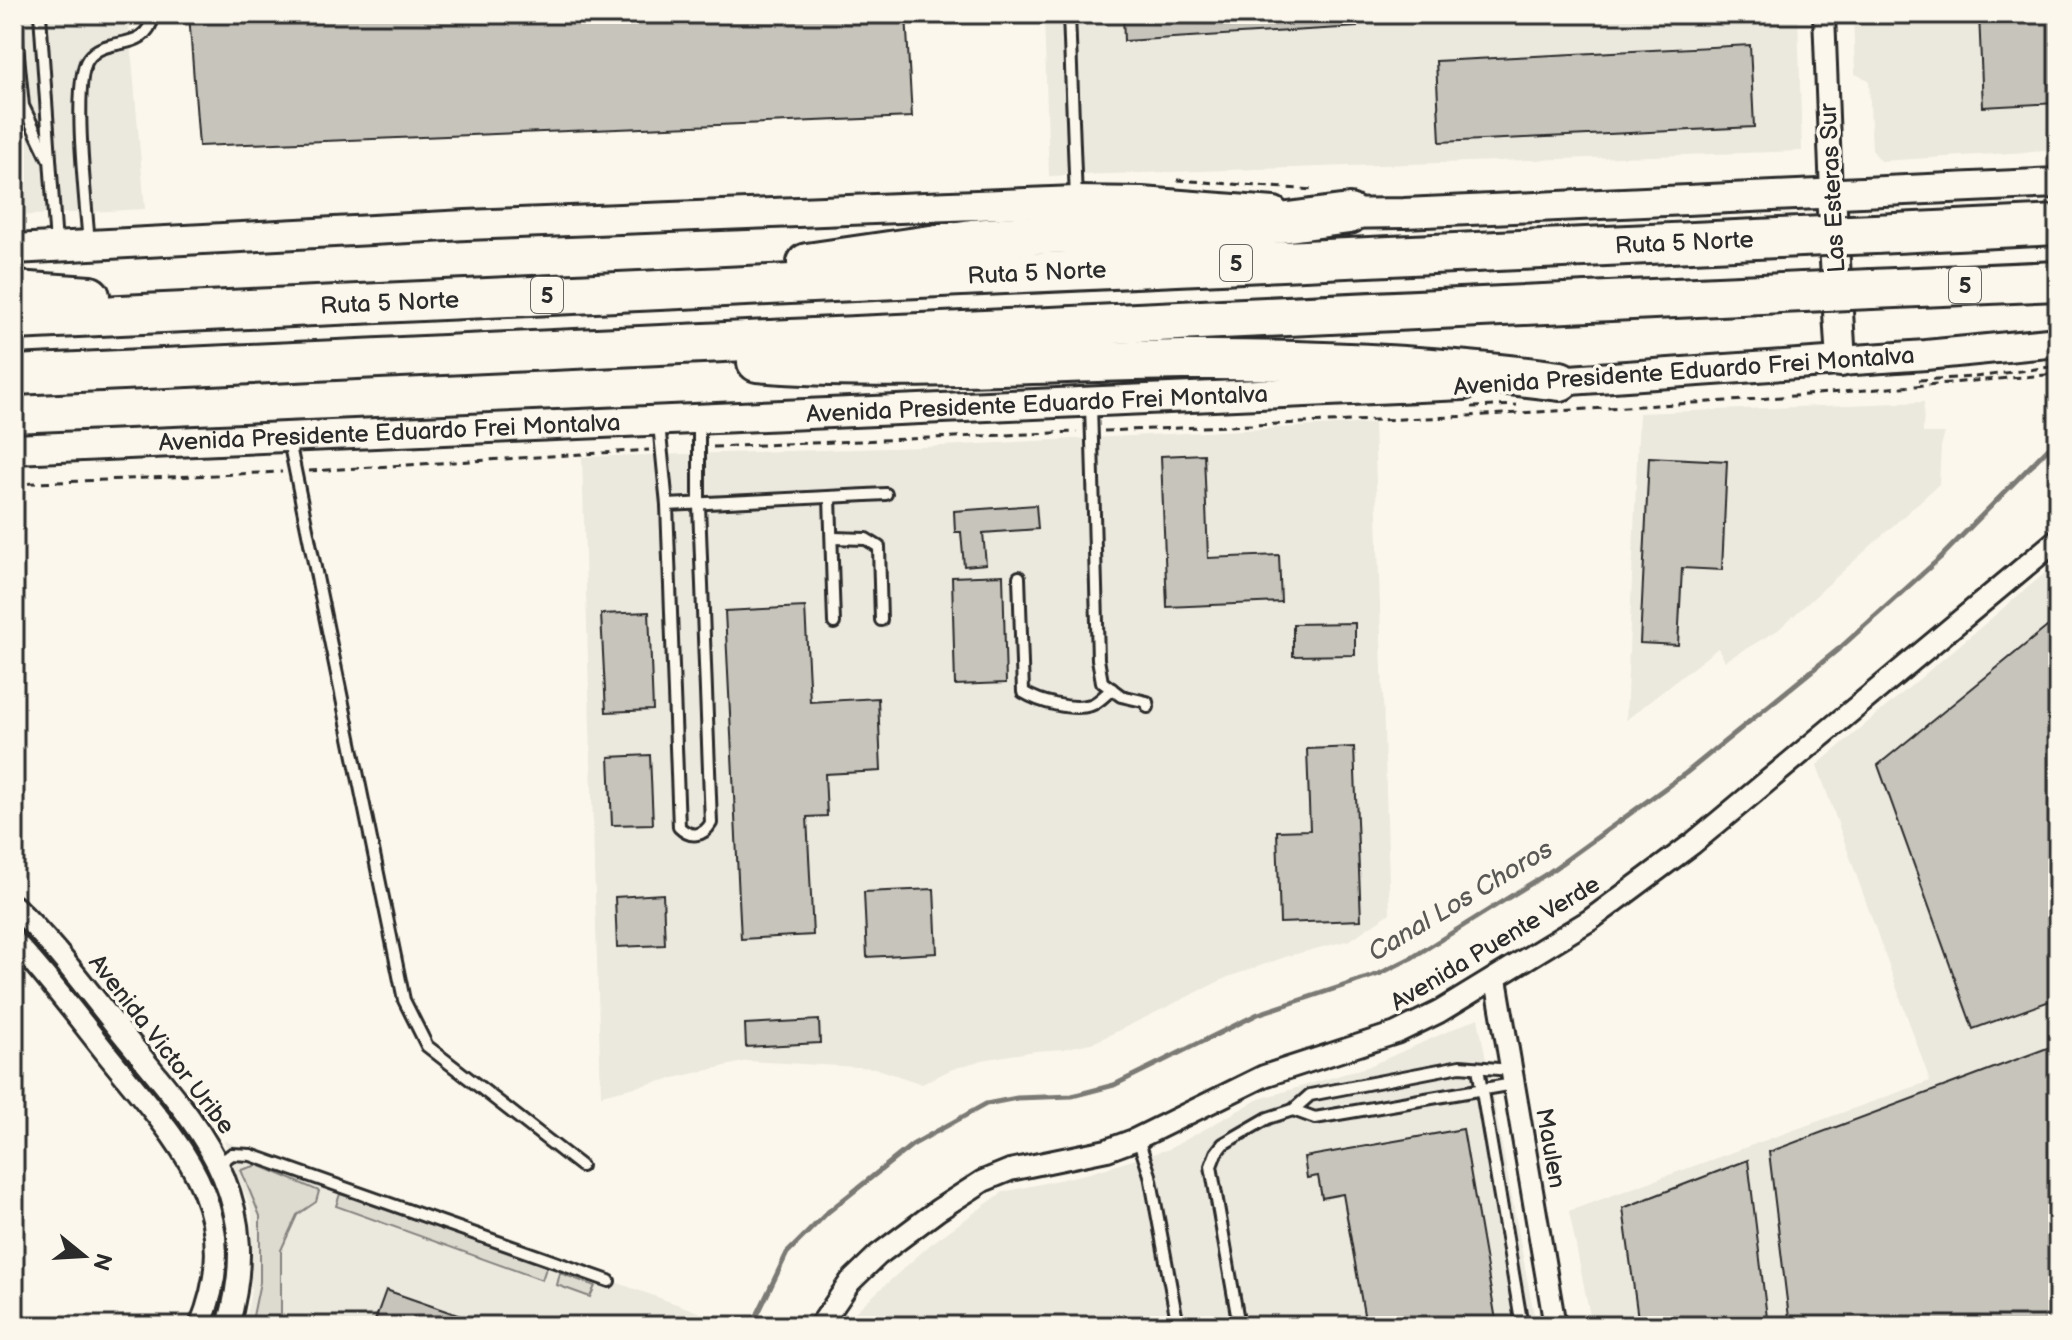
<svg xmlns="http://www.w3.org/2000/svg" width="2072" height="1340" font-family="'Balsamiq Sans',sans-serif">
  <rect width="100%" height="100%" fill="#fbf7ec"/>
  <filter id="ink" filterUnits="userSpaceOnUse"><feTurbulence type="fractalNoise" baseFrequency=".0125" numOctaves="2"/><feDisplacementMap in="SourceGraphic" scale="16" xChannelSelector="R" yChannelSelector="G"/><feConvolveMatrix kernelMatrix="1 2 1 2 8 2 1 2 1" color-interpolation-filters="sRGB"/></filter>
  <g filter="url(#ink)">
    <g fill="#ebe8de">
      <path d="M14,14H128L145,209L14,216Z"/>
      <path d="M1044,14H1798L1802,151L1049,176Z"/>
      <path d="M1853,14H2058V150L1881,161L1872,150L1869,80L1855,74Z"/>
      <path d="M1924,402L1923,433H1945L1941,446L1939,484L1778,630L1725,661L1718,648L1626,720L1639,413Z"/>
      <path d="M1374,423L1390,913L1350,940L1288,956L1228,977L1095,1042L1063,1049L1035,1051L982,1060L950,1070L922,1084L875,1068L747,1061L601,1095L582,457L924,447Z"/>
      <path d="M2058,562V1326H1592L1569,1211L1930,1081L1817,765Z"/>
      <path d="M1478,1018L1536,1326H844L847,1319L931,1244L1003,1192L1090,1173L1169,1149L1259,1099L1367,1067Z"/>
      <path d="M224,1141L704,1314L702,1326H245L251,1289L252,1212Z"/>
    </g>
    <g fill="#dddad0" stroke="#84827e" stroke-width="2">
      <path d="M258,1165L319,1191L316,1202L297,1215L281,1250V1326H251L260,1282V1216L241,1170Z"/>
      <path d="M340,1194L547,1265L542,1280L336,1206Z"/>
      <path d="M560,1273L595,1286L590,1297L557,1285Z"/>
    </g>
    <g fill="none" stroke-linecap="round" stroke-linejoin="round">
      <path stroke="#7b7a75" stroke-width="5" d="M752,1326L787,1253L828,1212L912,1145L986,1104L1017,1098L1072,1096L1114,1085L1258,1014L1379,974L1413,957L1548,873L1686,773L1841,647L1940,558L2058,438"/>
    </g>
    <g fill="#c7c4bc" stroke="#2b2b2b" stroke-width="2">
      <path d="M189,14H906L912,117L199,146Z"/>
      <path d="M1123,14H1356L1357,27L1124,41Z"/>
      <path d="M1979,14H2058V103L1983,107Z"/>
      <path d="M1750,45L1754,127L1440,142L1436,61Z"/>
      <path d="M1204,454L1208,558L1279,555L1281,602L1167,607L1161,456Z"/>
      <path d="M1649,457L1727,461L1722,570L1682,568L1678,645L1640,643Z"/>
      <path d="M1036,505L1038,529L983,533L986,564L964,566L961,532H955L954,511Z"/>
      <path d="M1003,575L1006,683L955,685L952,577Z"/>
      <path d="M805,607L810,702L878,698L881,771L825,774L827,816L807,817L813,935L741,939L725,611Z"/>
      <path d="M649,612L653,710L606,712L601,614Z"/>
      <path d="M2058,618V998L1973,1029L1878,765Z"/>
      <path d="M1355,623V655L1293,656V624Z"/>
      <path d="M1354,747L1361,920L1280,923L1277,831L1310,830L1307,749Z"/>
      <path d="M650,755L653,824L612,825L609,757Z"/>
      <path d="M934,889L937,953L867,957L864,892Z"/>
      <path d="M663,894L665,945L617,947L615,897Z"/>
      <path d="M819,1020L820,1043L746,1047L745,1024Z"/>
      <path d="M2058,1044V1326H1790L1769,1152Z"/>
      <path d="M1463,1129L1497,1326H1366L1343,1194L1322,1198L1318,1176L1307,1178L1304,1157Z"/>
      <path d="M1748,1160L1768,1326H1639L1623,1208Z"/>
      <path d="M386,1290L489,1326H373Z"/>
    </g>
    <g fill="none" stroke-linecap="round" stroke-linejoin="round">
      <defs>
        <g id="lane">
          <path d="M14,14L23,106L48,158"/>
          <path d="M40,14L56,245"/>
          <path d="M1069,14L1076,200"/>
          <path d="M89,245C87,211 71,82 88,59C107,33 145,56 154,14"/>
          <path d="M1091,405L1098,659L1102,682L1121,696L1147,702L1148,707"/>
          <path d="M659,424L667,505L679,827C690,838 703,837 711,823L699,505V419"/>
          <path d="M289,441L404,1000L427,1046L581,1166"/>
          <path d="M830,497L834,623"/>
          <path d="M667,505L886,494"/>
          <path d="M833,538L866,539L879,547L881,620"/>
          <path d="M1019,577L1023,692C1039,702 1072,711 1091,705C1098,703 1106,694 1112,689"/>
          <path d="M1478,1068L1522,1326"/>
          <path d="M1293,1110L1315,1118L1513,1084"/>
          <path d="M1138,1139L1150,1175L1178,1326"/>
          <path d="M220,1163L232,1154L251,1155L609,1281"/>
          <path d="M1239,1326L1211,1166L1216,1153L1223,1144L1268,1118L1293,1110L1310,1095L1460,1066L1511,1070"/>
        </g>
        <g id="street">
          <path d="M1824,14L1831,194"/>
          <path d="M14,906C52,942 84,986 117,1027C196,1125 267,1190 228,1326"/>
          <path d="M14,941C49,978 79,1019 111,1059C178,1142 248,1210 200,1326"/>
          <path d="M1496,979L1555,1326"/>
          <path d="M820,1326L850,1282L878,1255L938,1210L983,1181L1010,1170L1107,1150L1134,1140L1264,1076L1396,1033L1439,1012L1590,920L1692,844L2058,539"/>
        </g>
        <g id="secondary">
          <path d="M1831,194L1841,362"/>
          <path d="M1332,214L1404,213L2058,183"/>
          <path d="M14,249L466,225L1076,201L1142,202L1274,212"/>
          <path d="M1541,382L1926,355L2058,342"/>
          <path id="s1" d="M14,449L1464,385"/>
        </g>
        <g id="highway">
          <path d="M1875,234L2058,225"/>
          <path d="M807,263L972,239L1047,234L1236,229L1349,214"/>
          <path d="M1872,289L2058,281"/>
          <path d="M14,291L90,296"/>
          <path id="s2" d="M14,320L1800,237"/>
          <path d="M757,362C899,373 1041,362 1183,360C1309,359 1434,365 1560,381"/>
          <path d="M14,375L1803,292"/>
        </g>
      </defs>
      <use href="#lane" stroke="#2b2b2b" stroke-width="16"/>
      <use href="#street" stroke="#2b2b2b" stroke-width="26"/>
      <use href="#secondary" stroke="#2b2b2b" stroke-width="34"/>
      <use href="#highway" stroke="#2b2b2b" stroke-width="44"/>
      <g stroke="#2b2b2b" stroke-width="3" stroke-dasharray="8 6" stroke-linecap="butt">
        <path d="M1177,180L1313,190"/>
        <path d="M1919,380L1975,377L2058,366"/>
        <path d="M1472,407L1517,405"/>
        <path d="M1104,431L1451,417L1745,400L2058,374"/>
        <path d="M713,447L1077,432"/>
        <path d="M309,471L649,450"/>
        <path d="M14,484L282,472"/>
      </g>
      <use href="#lane" stroke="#fbf7ec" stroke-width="10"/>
      <use href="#street" stroke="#fbf7ec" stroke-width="20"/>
      <use href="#secondary" stroke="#fbf7ec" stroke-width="28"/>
      <use href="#highway" stroke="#fbf7ec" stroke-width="38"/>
      <defs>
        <g id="highway-bridge">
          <path d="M1800,237L1875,234"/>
          <path d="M1803,292L1872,289"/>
        </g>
      </defs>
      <use href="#highway-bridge" stroke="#2b2b2b" stroke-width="44" stroke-linecap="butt"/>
      <use href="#highway-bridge" stroke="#fbf7ec" stroke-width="38"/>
    </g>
  </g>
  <g text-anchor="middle" stroke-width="7" stroke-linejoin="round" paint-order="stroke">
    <g fill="#fbf7ec" stroke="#696865" stroke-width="2">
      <rect x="1220" y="245" width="32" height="36" rx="6"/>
      <rect x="1949" y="267" width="32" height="36" rx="6"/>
      <rect x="531" y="277" width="32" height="36" rx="6"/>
    </g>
    <g font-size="22" font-weight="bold" fill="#2b2b2b">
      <text x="1236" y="271">5</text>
      <text x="1965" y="293">5</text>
      <text x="547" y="303">5</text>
    </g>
    <g font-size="24" fill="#2b2b2b" stroke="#fbf7ec">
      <text transform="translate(1832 188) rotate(-93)" y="8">Las Esteras Sur</text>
      <text dy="8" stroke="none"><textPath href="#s2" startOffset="1672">Ruta 5 Norte</textPath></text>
      <text dy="8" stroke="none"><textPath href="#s2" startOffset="1024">Ruta 5 Norte</textPath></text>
      <text dy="8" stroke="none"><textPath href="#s2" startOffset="376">Ruta 5 Norte</textPath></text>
      <text transform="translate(1684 371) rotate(-4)" y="8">Avenida Presidente Eduardo Frei Montalva</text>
      <text dy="8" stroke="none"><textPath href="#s1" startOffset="1024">Avenida Presidente Eduardo Frei Montalva</textPath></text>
      <text dy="8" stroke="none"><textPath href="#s1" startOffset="376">Avenida Presidente Eduardo Frei Montalva</textPath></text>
      <text transform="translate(1495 943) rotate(-31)" y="8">Avenida Puente Verde</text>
      <text transform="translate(162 1044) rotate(52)" y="8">Avenida Victor Uribe</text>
      <text transform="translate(1551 1148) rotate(80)" y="8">Maulen</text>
    </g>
    <g font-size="26" font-style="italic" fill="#5a5956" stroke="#fbf7ec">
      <text transform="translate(1460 900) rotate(-31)" y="9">Canal Los Choros</text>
    </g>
  </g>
  <rect width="2072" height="1340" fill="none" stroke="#fbf7ec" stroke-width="48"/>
  <rect x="24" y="24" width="2024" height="1292" fill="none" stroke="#2b2b2b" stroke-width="3" filter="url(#ink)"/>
  <g transform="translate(84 1256) rotate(108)" stroke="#fbf7ec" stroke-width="6" paint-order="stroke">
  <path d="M0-6L14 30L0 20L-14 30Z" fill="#2b2b2b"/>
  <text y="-12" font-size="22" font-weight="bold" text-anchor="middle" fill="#2b2b2b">N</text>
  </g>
</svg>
